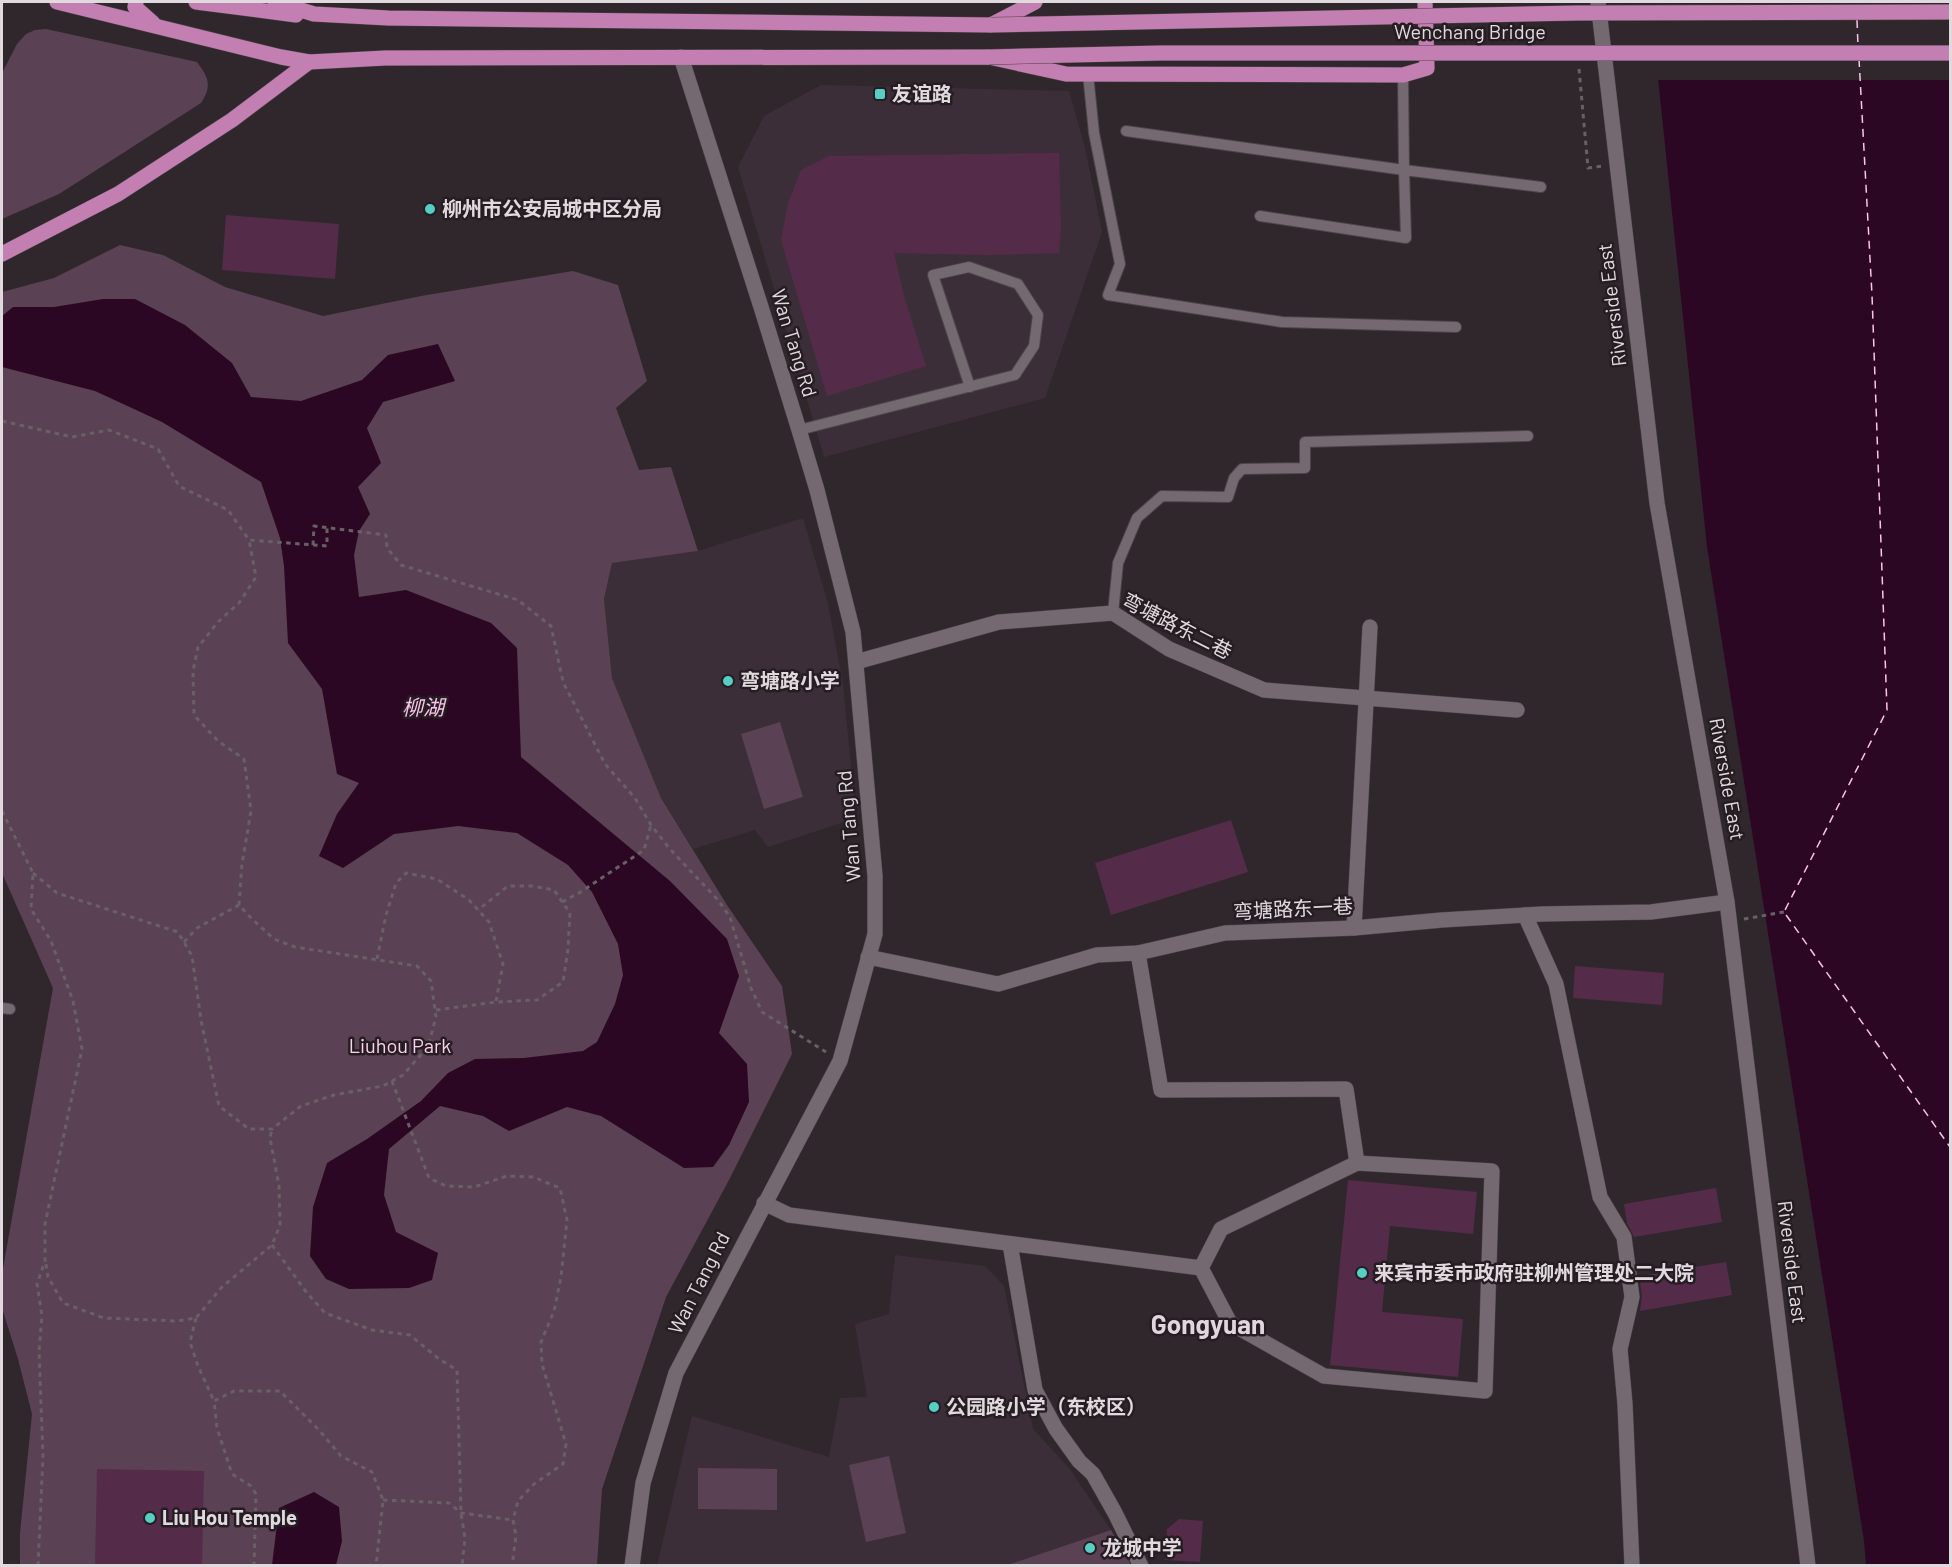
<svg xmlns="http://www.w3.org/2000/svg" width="1952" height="1567" font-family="Barlow,'Noto Sans SC',sans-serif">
  <rect width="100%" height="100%" fill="#30272d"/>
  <g fill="#3c2e38">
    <path d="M821,85L1069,91L1085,148L1102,232L1045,398L824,457L738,167L764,116Z"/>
    <path d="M803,518L828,604L843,684L856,818L768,847L755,830L693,849L661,798L612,678L604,599L612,563L698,551Z"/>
    <path d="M895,1255L985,1266L1004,1286L1033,1429L1069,1468L1111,1530L1131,1565L657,1566L692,1416L829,1457L840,1398L867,1397L855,1324L889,1314Z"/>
  </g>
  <g fill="#5a4153">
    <path d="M46,29L197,62C209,78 212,86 201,103L59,194L2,219V73L17,44L26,34L35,30Z"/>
    <path d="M120,245L163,255L225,287L323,316L421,296L573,271L618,285L647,381L616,408L639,470L671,467L698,551L612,563L604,599L612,678L661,798L727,905L782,986L792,1054L729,1180L666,1297L602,1489L597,1565H20V1533L32,1414L18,1359L2,1308V1274L53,988L2,873V292L54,278Z"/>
    <path d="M780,722L803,797L764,809L741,734Z"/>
    <path d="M889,1456L906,1533L866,1542L849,1465Z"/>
    <path d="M698,1468L777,1469V1510L698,1509Z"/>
    <path d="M1111,1530L1131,1565H1008Z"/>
  </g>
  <g fill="#2c0724">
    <path d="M1650,2H1950V1565H1866L1864,1541L1707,547Z"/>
    <path d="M103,299H135L185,325L232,363L251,397L301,401L362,380L388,355L438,344L455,381L383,402L367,428L381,463L358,487L370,514L359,531L354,555L359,597L406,590L491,623L517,648L521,757L670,881L727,939L739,976L719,1033L747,1064L749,1102L729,1145L713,1167L684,1168L601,1116L567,1107L509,1131L483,1116L440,1106L389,1149L384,1195L396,1232L438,1253L432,1280L409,1288L349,1289L326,1279L310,1256L313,1207L327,1163L367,1139L421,1101L448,1073L475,1059L524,1058L583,1051L597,1042L615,1004L623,975L618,944L592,892L568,865L517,833L458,826L394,834L343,868L319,856L337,814L359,783L337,774L322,689L288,643L284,566L280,538L261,482L162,422L95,391L2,367V316L13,307H54Z"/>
    <path d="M314,1492L339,1507L342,1541L336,1565H272L279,1508Z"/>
  </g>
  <path fill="#30272d" d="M1647,2H1950V80H1655Z"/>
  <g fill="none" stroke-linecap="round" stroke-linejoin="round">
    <g stroke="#fcc3eb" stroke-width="1.5" stroke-dasharray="8 6" stroke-linecap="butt">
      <path d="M1857,20L1858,46"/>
      <path d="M1859,59L1872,295L1887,710L1784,912L1950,1147"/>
    </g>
  </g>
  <g fill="#542c4a">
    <path d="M1059,153L1061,228L1059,253L989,255L894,253L904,296L926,366L827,396L781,240L788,203L801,170L829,156Z"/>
    <path d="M226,215L339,224L335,279L222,270Z"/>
    <path d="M1231,820L1248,872L1111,915L1095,863Z"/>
    <path d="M1575,966L1664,973L1662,1005L1573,998Z"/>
    <path d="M1348,1180L1477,1192L1473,1234L1390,1226L1382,1312L1463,1319L1458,1377L1330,1365Z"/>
    <path d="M1716,1188L1722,1222L1634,1237L1627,1223L1624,1204Z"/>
    <path d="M1726,1262L1732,1295L1640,1311L1642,1296L1639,1276Z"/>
    <path d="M97,1469L204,1471L202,1566H95Z"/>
    <path d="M1179,1519L1203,1521L1200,1562L1165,1560L1167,1529Z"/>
  </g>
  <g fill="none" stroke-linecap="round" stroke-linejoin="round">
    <defs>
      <g id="lane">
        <path d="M1088,74L1094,133L1120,264L1108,295L1282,322L1456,327"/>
        <path d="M1126,131L1404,170L1403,75"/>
        <path d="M1260,216L1406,238L1404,170L1541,187"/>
        <path d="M799,430L1015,375L1034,346L1038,315L1018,284L969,267L933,275L970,387"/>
        <path d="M1113,613L1118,563L1137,518L1162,496L1228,497L1234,478L1242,469L1305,468V442L1528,436"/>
        <path d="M2,1008L10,1009"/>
      </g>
      <g id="street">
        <path d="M856,662L999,622L1113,613L1169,649L1264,690L1517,710"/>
        <path d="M1525,915L1556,984L1600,1197L1624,1237L1632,1297L1620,1349L1625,1404L1632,1566"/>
        <path d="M1354,928L1370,627"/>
        <path d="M1138,953L1161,1090L1346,1089L1357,1163"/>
        <path d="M868,957L998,984L1097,955L1138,953L1225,933L1354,928L1442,920L1542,914L1651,912L1727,902"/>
        <path d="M764,1203L789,1215L1201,1268L1230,1323L1324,1376L1485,1391L1492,1171L1357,1163L1221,1229L1201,1268"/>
        <path d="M1010,1244L1035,1390L1056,1429L1079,1461L1093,1474L1115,1513L1141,1566"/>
      </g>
      <g id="secondary">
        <path d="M1598,2L1657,503L1727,902L1808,1566"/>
        <path d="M632,1566L643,1483L676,1373L840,1061L875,934V876L853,632L817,490L799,430L761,307L681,57"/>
      </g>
      <g id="primary">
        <path d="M57,2L281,57L309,62L385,58L989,57L1066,74L1403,75L1427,68L1425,2"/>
        <path d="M136,2L135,7L153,23"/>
        <path d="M196,2L296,15"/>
        <path d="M275,2L314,14L388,18L991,25L1035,2"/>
        <path d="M2,254L118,194L232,120L309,62"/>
      </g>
    </defs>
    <use href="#lane" stroke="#4b4549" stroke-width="12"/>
    <use href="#street" stroke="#4b4549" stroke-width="16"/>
    <use href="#secondary" stroke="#4b4549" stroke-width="16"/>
    <use href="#primary" stroke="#4b4549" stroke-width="16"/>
    <g stroke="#686065" stroke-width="3" stroke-dasharray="4.5 4.5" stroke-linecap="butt">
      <path d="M1579,69L1588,168L1603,166"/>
      <path d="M2,421L72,437L109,430L158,449L179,486L228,510L249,540L327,546V527"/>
      <path d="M313,545L314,526L386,535L387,548L401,565L518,600L551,626L563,682L605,764L635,798L651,825L669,848L718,900L730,917L751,988L762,1012L826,1052"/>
      <path d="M2,811L33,873L31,909L51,941L73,1001L82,1049L45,1224V1261L37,1284L42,1316L39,1351L43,1456L38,1566"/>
      <path d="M33,873L57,893L178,932L192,956L201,1020L219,1106L249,1129H272L301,1106L334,1095L383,1086L403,1075L428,1047L436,1017L431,981L417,966L295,947L274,939L252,919L239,905L242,864L251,811L244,759L218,741L194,715L193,671L198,647L218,622L239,603L256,577L249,540"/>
      <path d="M562,902L579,893L644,850L651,825"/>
      <path d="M1744,919L1784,912"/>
      <path d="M184,942L197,928L239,905"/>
      <path d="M377,959L386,915L396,883L406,873L437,879L469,900L489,922L503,964L496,1001"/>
      <path d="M436,1010L496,1002L537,1000L563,982L568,949L570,913L554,890L532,886H508L478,910"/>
      <path d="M392,1081L429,1178L446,1186L474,1187L507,1176L533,1177L560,1188L567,1220L561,1277L554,1311L541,1342L542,1364L566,1444L563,1464L534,1484L518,1501L513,1520L516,1536L512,1566"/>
      <path d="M272,1245L307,1293L325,1313L372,1330L410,1335L439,1359L457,1370L461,1513L465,1538L462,1566"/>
      <path d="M46,1264L48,1277L63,1303L104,1318L177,1321L196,1318L222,1287L272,1245L280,1225L279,1186L270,1138L272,1129"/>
      <path d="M196,1318L190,1342L198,1366L214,1401"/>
      <path d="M383,1500L449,1503L461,1513L513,1520"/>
      <path d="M254,1566L256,1494L251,1486L232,1474L217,1428L214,1401L234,1391H280L319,1430L341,1456L372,1472L383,1500L376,1566"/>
    </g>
    <use href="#lane" stroke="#746970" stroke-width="10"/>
    <use href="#street" stroke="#746970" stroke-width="15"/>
    <use href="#secondary" stroke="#746970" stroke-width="15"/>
    <use href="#primary" stroke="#c47fb2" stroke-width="15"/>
    <defs>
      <g id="primary-bridge">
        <path d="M991,25L1577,13L1950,12"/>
        <path d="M989,57L1161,53H1950"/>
      </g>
    </defs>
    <use href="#primary-bridge" stroke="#4b4549" stroke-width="16" stroke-linecap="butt"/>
    <use href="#primary-bridge" stroke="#c47fb2" stroke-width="15"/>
  </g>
  <g fill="#56cec3" stroke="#261d23" stroke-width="2">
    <rect x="874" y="88" width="12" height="12" rx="3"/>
    <circle cx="430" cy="209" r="6"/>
    <circle cx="728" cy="681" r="6"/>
    <circle cx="1362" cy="1273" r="6"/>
    <circle cx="934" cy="1407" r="6"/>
    <circle cx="150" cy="1518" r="6"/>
    <circle cx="1090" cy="1548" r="6"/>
  </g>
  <g text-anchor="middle" stroke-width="5" stroke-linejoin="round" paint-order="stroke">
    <g font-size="20" fill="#e0dade" stroke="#261d23">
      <text x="1470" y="39">Wenchang Bridge</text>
      <text transform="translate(1612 305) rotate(-97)" y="7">Riverside East</text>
      <text transform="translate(794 343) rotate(73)" y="7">Wan Tang Rd</text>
      <text transform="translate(1177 626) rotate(27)" y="7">弯塘路东二巷</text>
      <text transform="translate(1727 779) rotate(80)" y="7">Riverside East</text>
      <text transform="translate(849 826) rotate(-95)" y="7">Wan Tang Rd</text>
      <text transform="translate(1293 909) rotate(-3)" y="7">弯塘路东一巷</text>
      <text transform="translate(1792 1262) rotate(83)" y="7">Riverside East</text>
      <text transform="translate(699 1283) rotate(-63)" y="7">Wan Tang Rd</text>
    </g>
    <g font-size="20" font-weight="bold" fill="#e0dade" stroke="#261d23" text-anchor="start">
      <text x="892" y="101">友谊路</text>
      <text x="442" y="216">柳州市公安局城中区分局</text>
      <text x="740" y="688">弯塘路小学</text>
      <text x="1374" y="1280">来宾市委市政府驻柳州管理处二大院</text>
      <text x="946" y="1414">公园路小学（东校区）</text>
      <text x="162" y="1525">Liu Hou Temple</text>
      <text x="1102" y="1555">龙城中学</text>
    </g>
    <g font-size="20" fill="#fcd1ee" stroke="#261d23">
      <text x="400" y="1053">Liuhou Park</text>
    </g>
    <g font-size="21" font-style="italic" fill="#fcc3eb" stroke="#261d23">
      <text x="423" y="715">柳湖</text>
    </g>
    <g font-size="26" font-weight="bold" fill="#e1d6de" stroke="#261d23">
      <text x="1208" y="1334">Gongyuan</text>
    </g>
  </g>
  <rect width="1952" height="1567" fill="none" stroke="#e0dade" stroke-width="6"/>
</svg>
